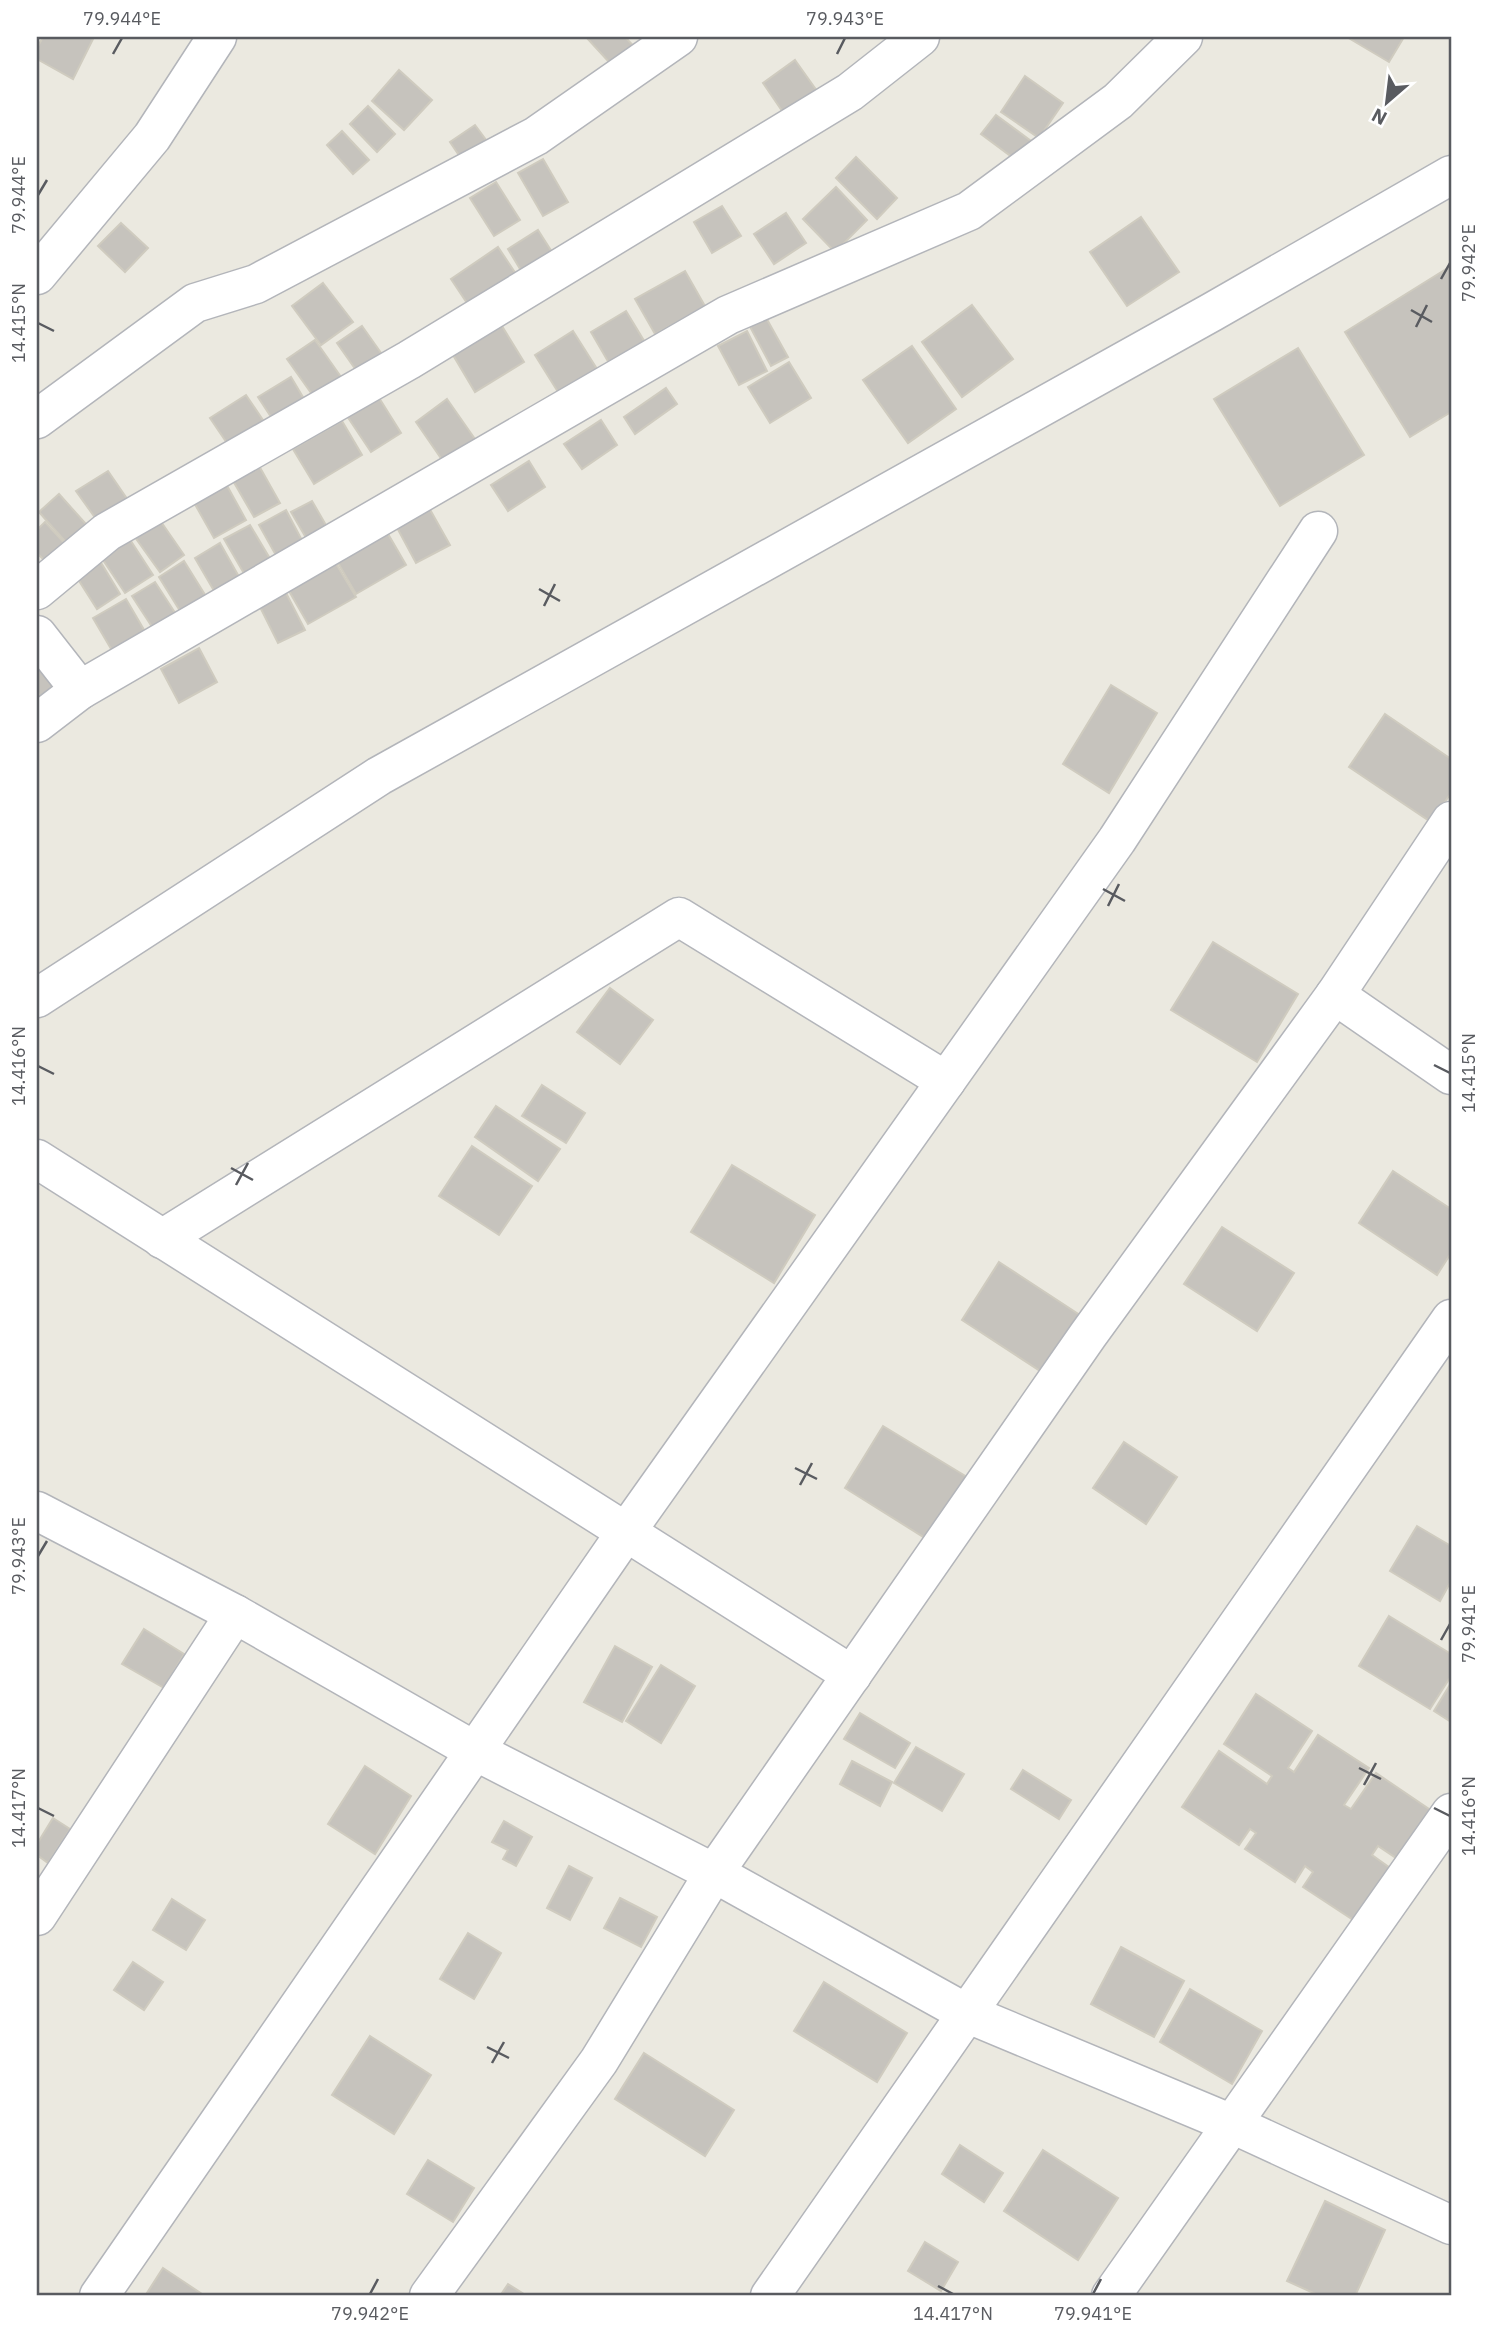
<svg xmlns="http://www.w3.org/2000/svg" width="1488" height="2333" font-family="'IBM Plex Sans',sans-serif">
  <rect width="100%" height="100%" fill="#ebe9e0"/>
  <g fill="#c6c3bd" stroke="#cfcbbf" stroke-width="2">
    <path d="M43,37H94L73,79L37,59V48Z"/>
    <path d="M586,37H625L642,55L621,75Z"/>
    <path d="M1347,37H1404L1389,62Z"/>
    <path d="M795,60L822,98L789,121L763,83Z"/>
    <path d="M399,70L432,100L404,130L372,101Z"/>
    <path d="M1025,76L1063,103L1039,138L1001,112Z"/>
    <path d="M368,106L395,134L377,152L350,124Z"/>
    <path d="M996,115L1031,141L1016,160L981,134Z"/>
    <path d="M475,125L495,152L469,170L450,142Z"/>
    <path d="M342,131L369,160L353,174L327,145Z"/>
    <path d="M856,157L897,198L877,219L836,178Z"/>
    <path d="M543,159L568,202L543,216L518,173Z"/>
    <path d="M496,182L520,220L494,236L470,198Z"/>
    <path d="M836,187L867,220L835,252L803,219Z"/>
    <path d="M722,206L741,236L712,253L694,222Z"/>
    <path d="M786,213L806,243L774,264L754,234Z"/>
    <path d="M1141,217L1179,272L1127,306L1090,252Z"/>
    <path d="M121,223L148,248L125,272L98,246Z"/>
    <path d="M538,230L559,263L528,282L508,249Z"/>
    <path d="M498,247L522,283L475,315L451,279Z"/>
    <path d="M1451,266V412L1410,437L1345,332Z"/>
    <path d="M685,271L705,306L655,334L635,299Z"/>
    <path d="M323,283L353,322L321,345L292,306Z"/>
    <path d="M972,305L1013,359L962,397L922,342Z"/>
    <path d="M626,311L649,349L613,370L591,332Z"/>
    <path d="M764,314L788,357L771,366L748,323Z"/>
    <path d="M362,326L386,360L361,377L337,343Z"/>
    <path d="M502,326L524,362L475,392L453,355Z"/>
    <path d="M573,331L597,369L558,392L535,355Z"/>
    <path d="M747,331L767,371L739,385L718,346Z"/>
    <path d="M315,340L346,384L319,404L287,359Z"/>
    <path d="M912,346L956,409L908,443L863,380Z"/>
    <path d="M1298,348L1364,455L1280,506L1214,399Z"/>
    <path d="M789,362L811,398L770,423L748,387Z"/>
    <path d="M291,377L307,404L275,423L258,397Z"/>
    <path d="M666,388L677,404L635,434L624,417Z"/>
    <path d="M376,393L401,433L371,452L345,413Z"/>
    <path d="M246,395L269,429L233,452L210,418Z"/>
    <path d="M447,399L477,442L445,464L416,422Z"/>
    <path d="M601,420L617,445L582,469L564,444Z"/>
    <path d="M342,421L362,455L314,484L293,449Z"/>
    <path d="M529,461L545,487L508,511L491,485Z"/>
    <path d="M258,464L280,503L254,517L232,479Z"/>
    <path d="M108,471L132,506L101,526L76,491Z"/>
    <path d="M225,482L246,520L214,538L192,499Z"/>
    <path d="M59,494L93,532L72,549L39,512Z"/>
    <path d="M312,501L330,532L309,543L291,512Z"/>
    <path d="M428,506L450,545L416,563L395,524Z"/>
    <path d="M286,510L304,544L278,559L259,525Z"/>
    <path d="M157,516L184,555L160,572L132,533Z"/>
    <path d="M45,522L69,548L49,565L37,553V530Z"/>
    <path d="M250,525L272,562L246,577L224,539Z"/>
    <path d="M384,527L406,565L356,594L334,556Z"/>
    <path d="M127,535L153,575L125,593L99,554Z"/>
    <path d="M220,543L242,582L217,596L195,558Z"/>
    <path d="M332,557L356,597L308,624L285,584Z"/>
    <path d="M100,561L120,594L97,609L76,576Z"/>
    <path d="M184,561L207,598L182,614L159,577Z"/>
    <path d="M155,582L179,619L156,633L132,596Z"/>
    <path d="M284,589L305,630L278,643L257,601Z"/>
    <path d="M126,599L147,635L114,654L93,618Z"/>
    <path d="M199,648L217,682L179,703L161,669Z"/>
    <path d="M37,660L67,686L44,702L37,691Z"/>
    <path d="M1111,685L1157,713L1109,793L1063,764Z"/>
    <path d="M1385,714L1451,759V793L1431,822L1349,767Z"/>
    <path d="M1213,942L1298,994L1257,1062L1171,1010Z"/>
    <path d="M610,988L653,1020L620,1064L577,1032Z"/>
    <path d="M542,1085L585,1113L566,1143L522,1116Z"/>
    <path d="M496,1106L560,1149L538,1181L475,1137Z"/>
    <path d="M472,1146L532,1186L499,1235L439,1196Z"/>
    <path d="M732,1165L815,1215L774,1283L691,1232Z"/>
    <path d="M1393,1171L1451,1209V1253L1437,1275L1359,1223Z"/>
    <path d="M1222,1227L1294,1273L1257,1331L1184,1284Z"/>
    <path d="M999,1262L1089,1321L1051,1378L962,1320Z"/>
    <path d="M883,1426L972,1480L933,1543L845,1488Z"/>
    <path d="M1124,1442L1177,1477L1146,1524L1093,1488Z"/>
    <path d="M1417,1526L1451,1546V1581L1440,1601L1390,1571Z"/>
    <path d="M1389,1616L1451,1654V1676L1430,1709L1359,1666Z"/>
    <path d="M144,1629L184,1654L164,1688L122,1664Z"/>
    <path d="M615,1646L652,1667L622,1722L584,1702Z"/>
    <path d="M661,1665L695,1686L661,1743L626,1721Z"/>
    <path d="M1451,1683V1722L1434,1711Z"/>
    <path d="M1256,1694L1312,1731L1288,1768L1294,1772L1318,1735L1369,1768L1344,1805L1351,1809L1376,1773L1432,1811L1399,1860L1378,1846L1372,1855L1393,1870L1358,1923L1303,1887L1313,1872L1305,1866L1295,1882L1245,1849L1256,1833L1250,1829L1239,1845L1182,1807L1219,1751L1267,1784L1272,1776L1224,1744Z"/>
    <path d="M860,1713L910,1743L895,1768L844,1739Z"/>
    <path d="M916,1747L964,1774L942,1811L894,1783Z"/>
    <path d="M852,1761L892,1782L880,1806L840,1784Z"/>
    <path d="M365,1766L411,1796L375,1854L328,1824Z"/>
    <path d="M1023,1770L1071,1800L1059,1819L1011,1789Z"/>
    <path d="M53,1818L70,1829L48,1863L37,1855V1844Z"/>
    <path d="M504,1821L532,1837L516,1866L503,1859L508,1850L492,1842Z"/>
    <path d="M569,1866L592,1878L570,1920L547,1908Z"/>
    <path d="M620,1898L657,1917L641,1947L604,1928Z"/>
    <path d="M172,1899L205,1920L186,1950L153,1930Z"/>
    <path d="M468,1933L501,1953L474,1999L440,1979Z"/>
    <path d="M1121,1947L1184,1981L1154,2037L1091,2004Z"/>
    <path d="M133,1962L163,1982L144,2010L114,1990Z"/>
    <path d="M824,1982L907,2033L877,2082L794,2031Z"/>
    <path d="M1190,1989L1262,2031L1232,2084L1160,2042Z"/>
    <path d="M370,2036L431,2075L394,2134L332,2095Z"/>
    <path d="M644,2053L734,2110L705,2156L615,2099Z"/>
    <path d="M960,2145L1003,2173L984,2202L942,2174Z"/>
    <path d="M1043,2150L1118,2198L1078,2260L1004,2211Z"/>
    <path d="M428,2160L474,2188L453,2222L407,2194Z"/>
    <path d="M1325,2201L1385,2230L1355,2296H1320L1287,2281Z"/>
    <path d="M925,2242L958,2262L941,2291L908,2271Z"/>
    <path d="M163,2268L205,2296H145Z"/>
    <path d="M508,2284L527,2296H500Z"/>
  </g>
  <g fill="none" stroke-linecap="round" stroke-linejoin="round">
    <defs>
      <g id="minor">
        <path d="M37,275L152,137L217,37"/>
        <path d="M37,419L195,303L256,284L536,136L678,37"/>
        <path d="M37,590L107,532L409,360L850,92L920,37"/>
        <path d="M37,635L80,690"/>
        <path d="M37,723L80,690L728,315L969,211L1118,101L1183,37"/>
        <path d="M1335,995L1451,1075"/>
        <path d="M37,998L379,776L1212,312L1451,175"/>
        <path d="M37,1159L852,1675"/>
        <path d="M162,1239L679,917L946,1081"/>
        <path d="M37,1511L235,1614"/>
        <path d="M37,1916L235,1614L475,1751L714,1873L966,2013L1232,2124L1451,2225"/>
        <path d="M99,2296L626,1532L1117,840L1318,531"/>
        <path d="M429,2296L599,2061L714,1873L1088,1335L1335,995L1451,821"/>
        <path d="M770,2296L1451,1319"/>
        <path d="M1111,2296L1451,1813"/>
      </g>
    </defs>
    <use href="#minor" stroke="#b3b5ba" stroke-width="41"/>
    <use href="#minor" stroke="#fff" stroke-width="38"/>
  </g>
  <path fill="none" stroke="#595b60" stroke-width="2.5" d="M113,54L122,38M837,54L845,38M38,195L47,180M1441,279L1450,263M1411,310L1432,322M38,323L54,331M1416,327L1427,305M539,589L560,601M544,606L555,584M1103,889L1125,901M1108,906L1119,884M1434,1065L1450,1073M38,1066L54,1074M231,1168L253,1180M236,1185L248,1163M795,1468L817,1479M800,1485L812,1463M38,1556L47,1541M1441,1640L1450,1624M1359,1768L1381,1779M1364,1785L1376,1763M38,1808L54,1816M1434,1808L1450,1816M487,2047L509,2058M492,2063L504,2042M938,2286L953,2294M370,2294L378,2279M1093,2294L1101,2279"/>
  <rect width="1488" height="2333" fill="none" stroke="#ffffff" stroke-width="77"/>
  <g transform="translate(1387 102) rotate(208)" stroke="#ffffff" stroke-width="5" paint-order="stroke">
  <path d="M0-5L12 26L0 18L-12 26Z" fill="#595b60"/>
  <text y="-10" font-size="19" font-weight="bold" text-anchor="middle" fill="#595b60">N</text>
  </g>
  <rect x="38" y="38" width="1412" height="2256" fill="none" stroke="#595b60" stroke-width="2.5"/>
  <g font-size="18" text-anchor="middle" fill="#595b60">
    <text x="122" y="25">79.944°E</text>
    <text x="845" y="25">79.943°E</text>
    <text transform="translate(19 195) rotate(-90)" y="6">79.944°E</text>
    <text transform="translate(1469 263) rotate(-90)" y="6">79.942°E</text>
    <text transform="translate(19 323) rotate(-90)" y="6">14.415°N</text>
    <text transform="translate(19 1066) rotate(-90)" y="6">14.416°N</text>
    <text transform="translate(1469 1073) rotate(-90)" y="6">14.415°N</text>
    <text transform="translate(19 1556) rotate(-90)" y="6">79.943°E</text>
    <text transform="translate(1469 1624) rotate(-90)" y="6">79.941°E</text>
    <text transform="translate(19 1808) rotate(-90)" y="6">14.417°N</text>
    <text transform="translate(1469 1816) rotate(-90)" y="6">14.416°N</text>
    <text x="370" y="2320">79.942°E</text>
    <text x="953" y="2320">14.417°N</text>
    <text x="1093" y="2320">79.941°E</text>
  </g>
</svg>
